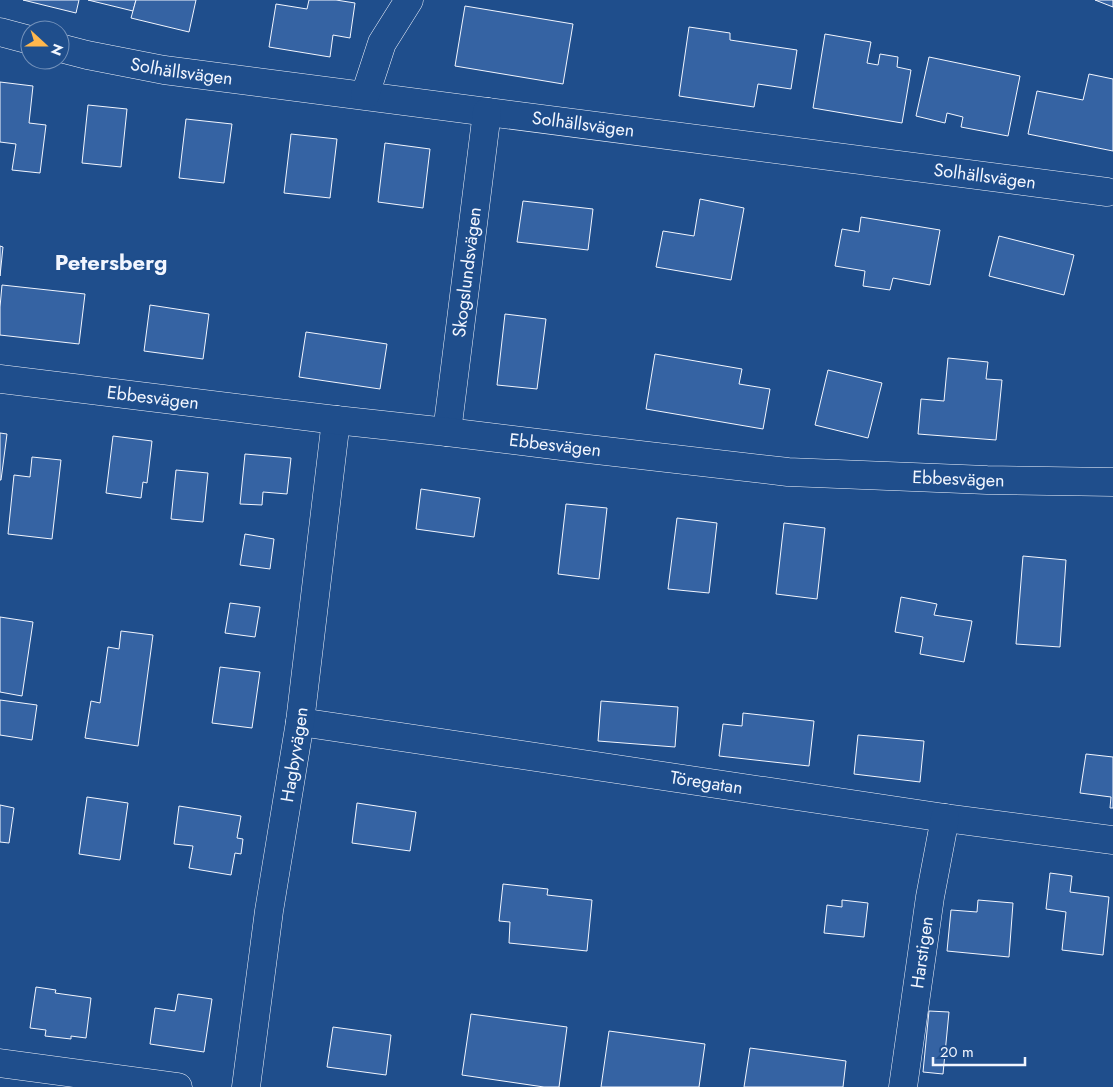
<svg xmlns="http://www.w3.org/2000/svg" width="1113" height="1087" font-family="Jost,sans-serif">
  <rect width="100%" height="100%" fill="#1f4e8c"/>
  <g fill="#3563a3" stroke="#f2f6ff">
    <path d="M23,0H79L76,13Z"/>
    <path d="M88,0H136L133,11Z"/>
    <path d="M136,0H196L189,32L131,18Z"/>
    <path d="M309,0H336L355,3L350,38L333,35L330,57L269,47L276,4L307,9Z"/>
    <path d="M1095,0H1113V7Z"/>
    <path d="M465,6L573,24L563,84L455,66Z"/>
    <path d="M689,27L730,33V40L797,50L791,89L758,84L754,107L679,96Z"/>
    <path d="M825,34L871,42L867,63L878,65L880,54L898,57L897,67L911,70L902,123L813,108Z"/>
    <path d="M929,57L1020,76L1008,136L961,127L963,117L947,113L945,123L916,116Z"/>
    <path d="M1089,74L1113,79V151L1028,134L1037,91L1083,100Z"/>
    <path d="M0,82L33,86L29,123L46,125L40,173L12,170L16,144L0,142Z"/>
    <path d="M88,105L127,109L121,167L82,163Z"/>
    <path d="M186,119L232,124L224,183L179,178Z"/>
    <path d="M291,134L337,139L330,198L284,193Z"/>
    <path d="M385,143L430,149L423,208L378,202Z"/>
    <path d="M700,199L744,208L731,280L656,267L663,231L694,236Z"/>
    <path d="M523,201L593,209L588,250L517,242Z"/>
    <path d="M861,217L940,230L930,285L893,278L890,290L863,286L865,271L835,266L842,229L859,232Z"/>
    <path d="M999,236L1074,255L1064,295L989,276Z"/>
    <path d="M0,246L3,247L0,276Z"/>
    <path d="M2,285L85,294L79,344L0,335V307Z"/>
    <path d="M150,305L209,314L203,359L144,351Z"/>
    <path d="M505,314L546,319L537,389L497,385Z"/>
    <path d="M306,332L387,344L380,389L299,377Z"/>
    <path d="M655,354L742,369L739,384L770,389L763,429L646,409Z"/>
    <path d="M948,358L988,362L986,379L1002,380L996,440L918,434L921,399L944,401Z"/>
    <path d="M828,370L882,383L868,438L815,425Z"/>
    <path d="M0,433L7,434L1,480H0Z"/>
    <path d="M113,436L152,441L147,483L143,482L141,498L106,493Z"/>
    <path d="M245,454L291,458L287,494L263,492L262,505L240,504Z"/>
    <path d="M32,457L61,460L52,539L8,534L14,475L30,477Z"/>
    <path d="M176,470L208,473L203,522L171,519Z"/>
    <path d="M421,489L480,498L474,537L416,529Z"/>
    <path d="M566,504L607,508L599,579L558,574Z"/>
    <path d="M677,518L717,523L709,593L668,589Z"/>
    <path d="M784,523L825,528L817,599L776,594Z"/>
    <path d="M245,534L274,539L270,569L240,565Z"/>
    <path d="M1023,556L1066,560L1060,647L1016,644Z"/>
    <path d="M901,597L937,604L934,615L972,621L964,662L920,654L923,637L895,632Z"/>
    <path d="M230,603L260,607L255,637L225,633Z"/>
    <path d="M0,617L33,622L22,696L0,692Z"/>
    <path d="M121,631L153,635L138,746L85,738L91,701L100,703L108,647L119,649Z"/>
    <path d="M220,667L260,672L252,728L212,723Z"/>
    <path d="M0,700L37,705L32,740L0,735Z"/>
    <path d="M601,701L678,707L675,747L598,741Z"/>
    <path d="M743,713L814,721L809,766L719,756L723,724L742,726Z"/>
    <path d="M858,735L924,741L920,782L854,774Z"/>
    <path d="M1086,754L1113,757V808H1110L1111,797L1080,793Z"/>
    <path d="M87,797L128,803L120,860L79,854Z"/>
    <path d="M357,803L416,812L410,851L352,843Z"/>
    <path d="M0,805L14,808L9,843L0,842Z"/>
    <path d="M179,806L241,816L237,838L243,839L241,854L235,853L231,875L189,868L193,846L174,844Z"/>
    <path d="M1050,873L1072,876L1070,892L1109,897L1103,955L1062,950L1066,912L1046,909Z"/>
    <path d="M503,884L548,889L547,895L592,900L587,951L509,943L510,922L499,921Z"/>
    <path d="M842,900L868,903L864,937L824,933L827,905L842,907Z"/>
    <path d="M978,900L1013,903L1009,957L947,951L951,910L977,912Z"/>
    <path d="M36,987L56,990L55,993L91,998L86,1038L71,1036V1039L45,1036L46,1030L30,1028Z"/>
    <path d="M178,994L212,999L204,1052L150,1044L155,1008L175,1011Z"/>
    <path d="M929,1011L949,1012L943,1074L923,1072Z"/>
    <path d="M471,1014L567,1027L559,1087H544L462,1075Z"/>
    <path d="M333,1027L391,1035L386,1075L327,1067Z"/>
    <path d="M609,1031L705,1044L699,1087H601Z"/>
    <path d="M750,1048L846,1061L843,1087H744Z"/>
  </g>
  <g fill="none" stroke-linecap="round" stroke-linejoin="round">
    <defs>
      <g id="street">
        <path d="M0,32L30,40"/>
        <path id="s1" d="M60,48L87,55L164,70L1107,192"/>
        <path d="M365,95L382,43L409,0"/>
        <path id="s2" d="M447,432L487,112"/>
        <path id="s3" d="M300,722L945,818L1113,840"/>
        <path d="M0,1063L178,1087"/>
        <path id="s4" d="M246,1087L269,911L300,722L336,420"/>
        <path id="s5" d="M903,1087L930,897L945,818"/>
      </g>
      <g id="secondary">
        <path id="s6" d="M0,379L336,420L447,432L562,446L788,472L987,480L1113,482"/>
      </g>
    </defs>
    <use href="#street" stroke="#f2f6ff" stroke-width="29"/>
    <use href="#secondary" stroke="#f2f6ff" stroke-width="29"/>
    <use href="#street" stroke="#1f4e8c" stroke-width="28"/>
    <use href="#secondary" stroke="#1f4e8c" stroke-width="28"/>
  </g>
  <g text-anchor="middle" stroke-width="4" stroke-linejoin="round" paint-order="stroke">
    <g font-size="18" fill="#f2f6ff" stroke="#1f4e8c">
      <text dy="6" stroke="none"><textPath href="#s1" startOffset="124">Solhällsvägen</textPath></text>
      <text dy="6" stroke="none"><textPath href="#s1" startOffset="529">Solhällsvägen</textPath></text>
      <text dy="6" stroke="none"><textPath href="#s1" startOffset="934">Solhällsvägen</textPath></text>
      <text dy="6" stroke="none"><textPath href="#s2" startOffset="161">Skogslundsvägen</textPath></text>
      <text dy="6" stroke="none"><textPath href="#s6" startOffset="154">Ebbesvägen</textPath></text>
      <text dy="6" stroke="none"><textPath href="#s6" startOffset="559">Ebbesvägen</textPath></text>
      <text dy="6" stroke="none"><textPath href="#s6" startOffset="964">Ebbesvägen</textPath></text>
      <text dy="6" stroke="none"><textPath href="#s4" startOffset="336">Hagbyvägen</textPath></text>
      <text dy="6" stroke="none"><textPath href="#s3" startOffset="411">Töregatan</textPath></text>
      <text dy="6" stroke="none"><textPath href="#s5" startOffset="136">Harstigen</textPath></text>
    </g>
    <g font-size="22" font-weight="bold" fill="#f2f6ff" stroke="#1f4e8c">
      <text x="111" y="270">Petersberg</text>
    </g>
  </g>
  <g transform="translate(45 45) rotate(111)"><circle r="24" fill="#1f4e8c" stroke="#7391ba"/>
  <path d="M0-4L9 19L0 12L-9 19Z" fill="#ffb74d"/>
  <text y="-8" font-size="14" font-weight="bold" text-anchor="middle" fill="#f2f6ff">N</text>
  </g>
  <path d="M933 1057v8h92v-8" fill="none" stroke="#f2f6ff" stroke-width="2.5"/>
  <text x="940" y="1057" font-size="15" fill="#f2f6ff" stroke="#1f4e8c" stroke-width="4" paint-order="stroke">20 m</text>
</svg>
